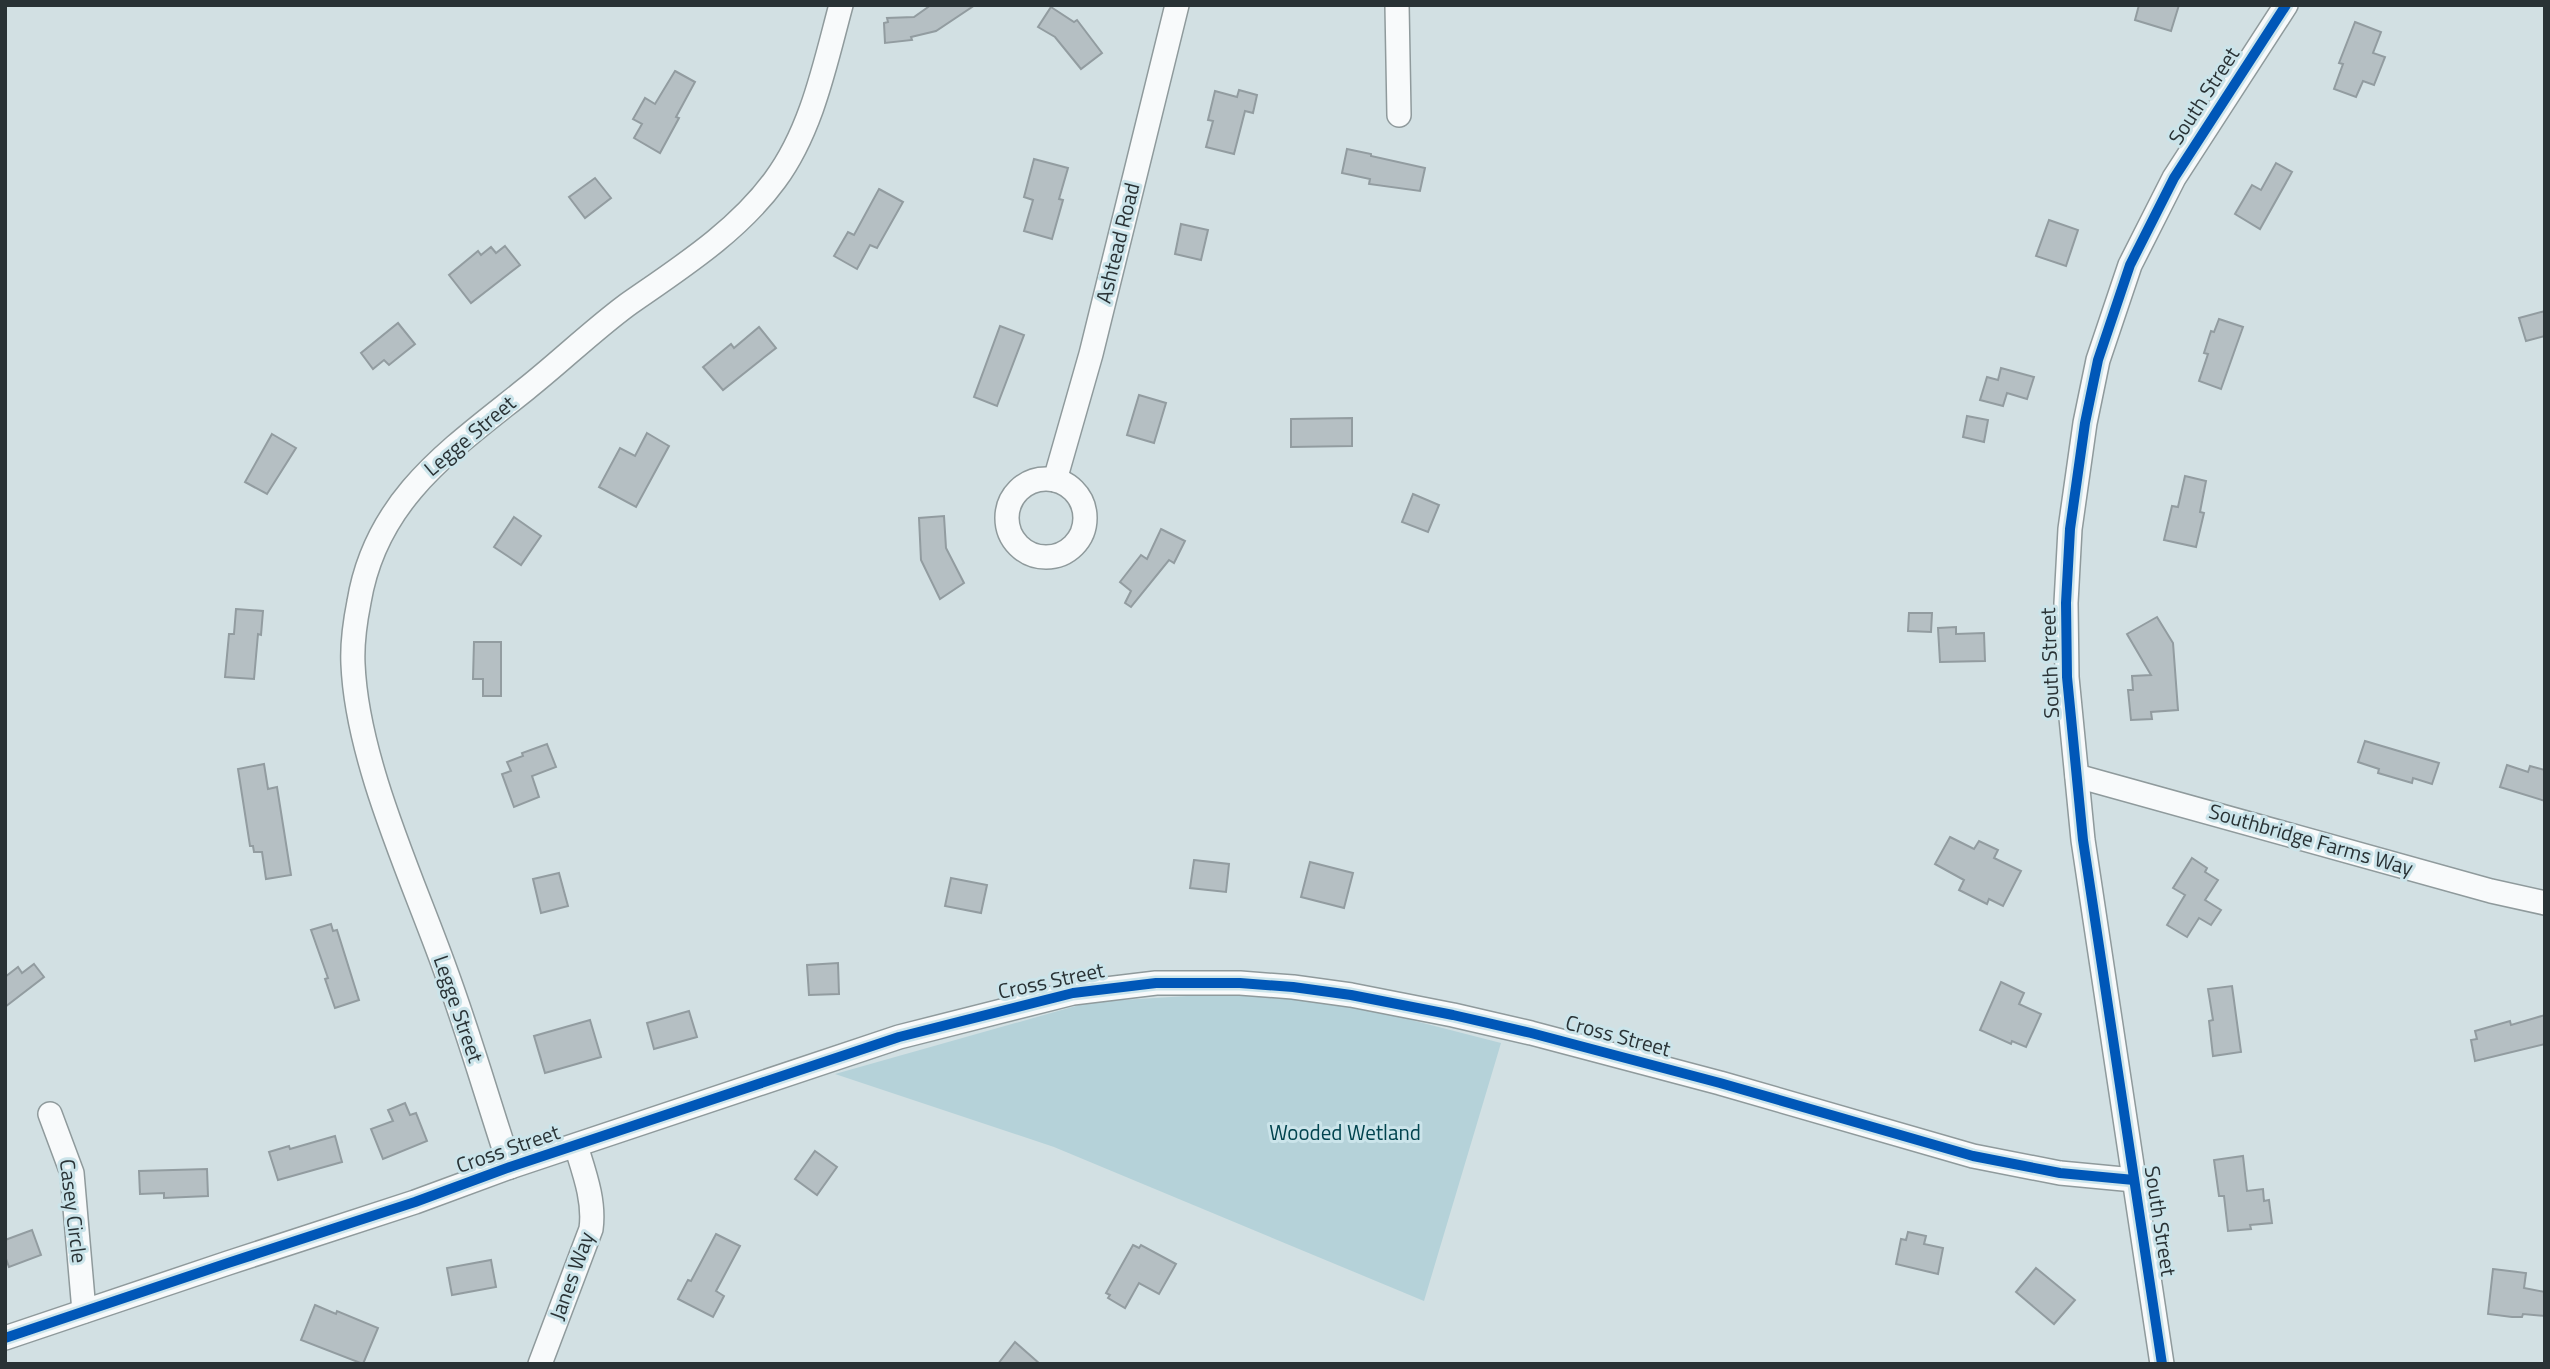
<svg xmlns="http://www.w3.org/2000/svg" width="2550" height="1369" font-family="'Titillium Web',sans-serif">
  <rect width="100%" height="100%" fill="#d2e0e3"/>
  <path fill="#b5d2d9" d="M1252,992L1384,1013L1501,1043L1424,1301L1054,1147L835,1074L1090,1002Z"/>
  <g fill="#b5bfc3" stroke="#929ca0" stroke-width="2">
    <path d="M931,5H975L936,31L911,37L912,40L885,43L884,23L888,22L887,18L914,17Z"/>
    <path d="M2139,5H2179L2171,31L2135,20Z"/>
    <path d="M1051,7L1074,22L1077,20L1102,53L1081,69L1055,37L1038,27Z"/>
    <path d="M2355,22L2381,32L2373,53L2385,57L2374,85L2363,81L2356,97L2334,89L2343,64L2339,63Z"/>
    <path d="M675,71L695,82L676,117L679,118L660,153L634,138L642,124L633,119L645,98L655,104Z"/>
    <path d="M1239,90L1257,95L1253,113L1245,111L1234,154L1206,147L1213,121L1208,120L1215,91L1237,97Z"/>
    <path d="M1347,149L1371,154V156L1425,168L1420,191L1369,184L1370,179L1342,173Z"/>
    <path d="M1034,159L1068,168L1059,199L1063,200L1052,239L1024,231L1033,200L1024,197Z"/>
    <path d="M2276,163L2292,172L2260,229L2235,214L2252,185L2261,190Z"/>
    <path d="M595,178L611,198L585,218L569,197Z"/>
    <path d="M879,189L903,202L877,248L870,245L857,269L834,256L848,232L854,235Z"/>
    <path d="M2049,220L2078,230L2066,266L2036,256Z"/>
    <path d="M1181,224L1208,230L1201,260L1175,254Z"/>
    <path d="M505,246L520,265L471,303L449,275L478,251L481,255L491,247L496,253Z"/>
    <path d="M2545,311V336L2526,341L2519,318Z"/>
    <path d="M2219,319L2243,327L2221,389L2199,381L2208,354L2204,353L2211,331L2214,332Z"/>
    <path d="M398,323L415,344L389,365L384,360L373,369L361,353Z"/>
    <path d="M1000,326L1024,335L997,406L974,397Z"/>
    <path d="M759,327L776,348L723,390L703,367L731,344L734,348Z"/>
    <path d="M2001,368L2034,377L2027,399L2007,393L2003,406L1980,400L1987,377L1998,380Z"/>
    <path d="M1139,395L1166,403L1154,443L1127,435Z"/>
    <path d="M1967,416L1988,420L1984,442L1963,437Z"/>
    <path d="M1352,418V446L1291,447V419Z"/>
    <path d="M647,433L669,446L636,507L599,487L620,448L635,456Z"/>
    <path d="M272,434L296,448L267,494L245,482Z"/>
    <path d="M2185,476L2206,481L2200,512L2204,513L2196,547L2164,540L2172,506L2178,507Z"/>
    <path d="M1413,494L1439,505L1428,532L1402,522Z"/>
    <path d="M944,516L946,548L964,583L940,599L921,560L919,518Z"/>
    <path d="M514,517L541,536L521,565L494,547Z"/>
    <path d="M1161,529L1185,541L1174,563L1169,560L1131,607L1125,603L1131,591L1120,582L1141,555L1147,559Z"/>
    <path d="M236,609L263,611L261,635L258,634L254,679L225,677L229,634H234Z"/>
    <path d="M1909,613H1932L1931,632L1908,631Z"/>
    <path d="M2157,617L2173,643L2178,710L2151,712L2152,719L2131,720L2128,690H2133L2132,676L2151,675L2127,634Z"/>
    <path d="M1956,627V634L1984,633L1985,661L1940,662L1938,628Z"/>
    <path d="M474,642H501V696H483V679H473Z"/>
    <path d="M2365,741L2439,763L2432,784L2413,778L2412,783L2378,773L2379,769L2358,762Z"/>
    <path d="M547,744L556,767L532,776L539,797L514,807L502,774L511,771L507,762L523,756L522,753Z"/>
    <path d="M264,764L268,789L277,787L291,875L266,879L262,852H254L253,846H250L238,769Z"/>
    <path d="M2507,765L2528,772L2530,766L2545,770V801L2500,787Z"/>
    <path d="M1950,837L1974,849L1979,841L1998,850L1994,858L2021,871L2003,906L1989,899L1987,904L1959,890L1964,880L1935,864Z"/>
    <path d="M2192,858L2207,868L2205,872L2218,880L2205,900L2221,910L2211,925L2199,918L2187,937L2167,925L2185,895L2173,888Z"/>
    <path d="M1194,860L1229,864L1226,892L1190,888Z"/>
    <path d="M1310,862L1353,873L1344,908L1301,897Z"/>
    <path d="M559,873L568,906L541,913L533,879Z"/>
    <path d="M951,878L987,885L981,913L945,906Z"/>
    <path d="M331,924L333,931L337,930L359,1000L335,1008L325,979L328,978L311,930Z"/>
    <path d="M838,963L839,994L809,995L807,965Z"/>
    <path d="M34,964L44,977L5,1007V977L18,967L22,973Z"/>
    <path d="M2001,982L2024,993L2019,1004L2041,1014L2026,1047L2012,1041L2011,1044L1980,1030Z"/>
    <path d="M2232,986L2241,1052L2213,1056L2209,1021L2213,1020L2208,989Z"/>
    <path d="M689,1011L697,1037L654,1049L647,1023Z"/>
    <path d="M2545,1015V1044L2475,1061L2471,1040L2477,1039L2475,1031L2510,1021L2511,1025Z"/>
    <path d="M590,1020L601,1057L545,1073L534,1036Z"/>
    <path d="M405,1103L410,1115L416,1113L427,1141L383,1159L371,1129L393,1121L388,1110Z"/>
    <path d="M335,1136L342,1162L278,1180L269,1152L289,1146L290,1149Z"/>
    <path d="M815,1151L837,1167L817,1195L795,1179Z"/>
    <path d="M2243,1156L2247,1191L2263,1189L2264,1201L2269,1200L2272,1223L2250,1225L2251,1229L2228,1231L2224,1196H2219L2214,1160Z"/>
    <path d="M207,1169L208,1196L164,1198V1193L140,1194L139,1171Z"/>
    <path d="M32,1230L41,1255L9,1267L5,1256V1240Z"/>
    <path d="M1908,1232L1926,1236L1924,1244L1943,1248L1938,1274L1896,1264L1901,1239L1906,1240Z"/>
    <path d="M716,1234L740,1246L716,1291L724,1296L713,1317L678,1299L688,1280L691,1281Z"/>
    <path d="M1133,1245L1139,1248L1141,1245L1176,1264L1159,1294L1139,1283L1125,1308L1108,1298L1110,1295L1106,1293Z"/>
    <path d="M491,1260L496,1287L452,1295L447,1268Z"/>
    <path d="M2036,1268L2075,1300L2054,1324L2016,1292Z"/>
    <path d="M2493,1269L2526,1273L2524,1288L2545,1292V1316L2523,1314L2522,1317H2512L2488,1314Z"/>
    <path d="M315,1305L336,1314L337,1311L378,1328L363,1364L301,1340Z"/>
    <path d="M1015,1342L1040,1364H998Z"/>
  </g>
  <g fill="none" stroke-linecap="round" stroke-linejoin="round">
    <defs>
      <g id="minor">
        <path d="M1397,5L1399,115"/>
        <circle cx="1046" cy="518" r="39"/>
        <path d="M1055,480L1091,354L1177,5"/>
        <path d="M2077,776L2491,891L2545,903"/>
        <path d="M50,1114L72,1173L84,1311"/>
        <path d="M510,1167C488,1101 469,1034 445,969C412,877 357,761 353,664C352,643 355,622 359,602C376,499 450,450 526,389C560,362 592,331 627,305C680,268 737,232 775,180C812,130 825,64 841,5"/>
        <path d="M5,1338L228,1263L415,1202L510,1167L899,1037L1073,993L1156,983H1240L1293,987L1351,995L1453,1015L1531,1033L1720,1083L1973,1156L2060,1173L2134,1180"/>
        <path d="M540,1364L591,1229C595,1201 584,1172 576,1146"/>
        <path d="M2162,1364L2083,840L2067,677L2066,603L2070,529L2085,423L2098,360L2130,265L2174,178L2286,5"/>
      </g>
    </defs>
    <use href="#minor" stroke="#8f9a9c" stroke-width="26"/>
    <use href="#minor" stroke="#f8fafb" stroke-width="23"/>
    <defs>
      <g id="cycleway">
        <path d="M5,1338L228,1263L415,1202L510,1167L899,1037L1073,993L1156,983H1240L1293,987L1351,995L1453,1015L1531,1033L1720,1083L1973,1156L2060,1173L2134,1180"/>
        <path d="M2162,1364L2083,840L2067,677L2066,603L2070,529L2085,423L2098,360L2130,265L2174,178L2286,5"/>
      </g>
    </defs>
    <use href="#cycleway" stroke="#cbe4ea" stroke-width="15"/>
    <use href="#cycleway" stroke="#0057b8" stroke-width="10"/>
  </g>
  <g text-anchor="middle" stroke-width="6" stroke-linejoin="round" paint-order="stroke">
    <g font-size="21" fill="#293235" stroke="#cbe4ea">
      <text transform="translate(2204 96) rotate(-57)" y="7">South Street</text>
      <text transform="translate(1118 243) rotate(-76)" y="7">Ashtead Road</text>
      <text transform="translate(470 436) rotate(-40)" y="7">Legge Street</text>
      <text transform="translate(2050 663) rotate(-92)" y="7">South Street</text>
      <text transform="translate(2311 840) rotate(16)" y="7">Southbridge Farms Way</text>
      <text transform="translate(1051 981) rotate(-12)" y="7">Cross Street</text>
      <text transform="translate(458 1009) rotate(71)" y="7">Legge Street</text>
      <text transform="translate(1618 1036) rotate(15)" y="7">Cross Street</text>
      <text transform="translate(508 1149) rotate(-19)" y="7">Cross Street</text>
      <text transform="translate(73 1211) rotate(83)" y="7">Casey Circle</text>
      <text transform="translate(2160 1221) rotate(81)" y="7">South Street</text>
      <text transform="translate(572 1276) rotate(-70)" y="7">Janes Way</text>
    </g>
    <g font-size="21" fill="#00434e" stroke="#cbe4ea">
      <text x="1345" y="1140">Wooded Wetland</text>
    </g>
  </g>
  <rect width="2550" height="1369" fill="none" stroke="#293235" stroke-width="14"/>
</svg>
